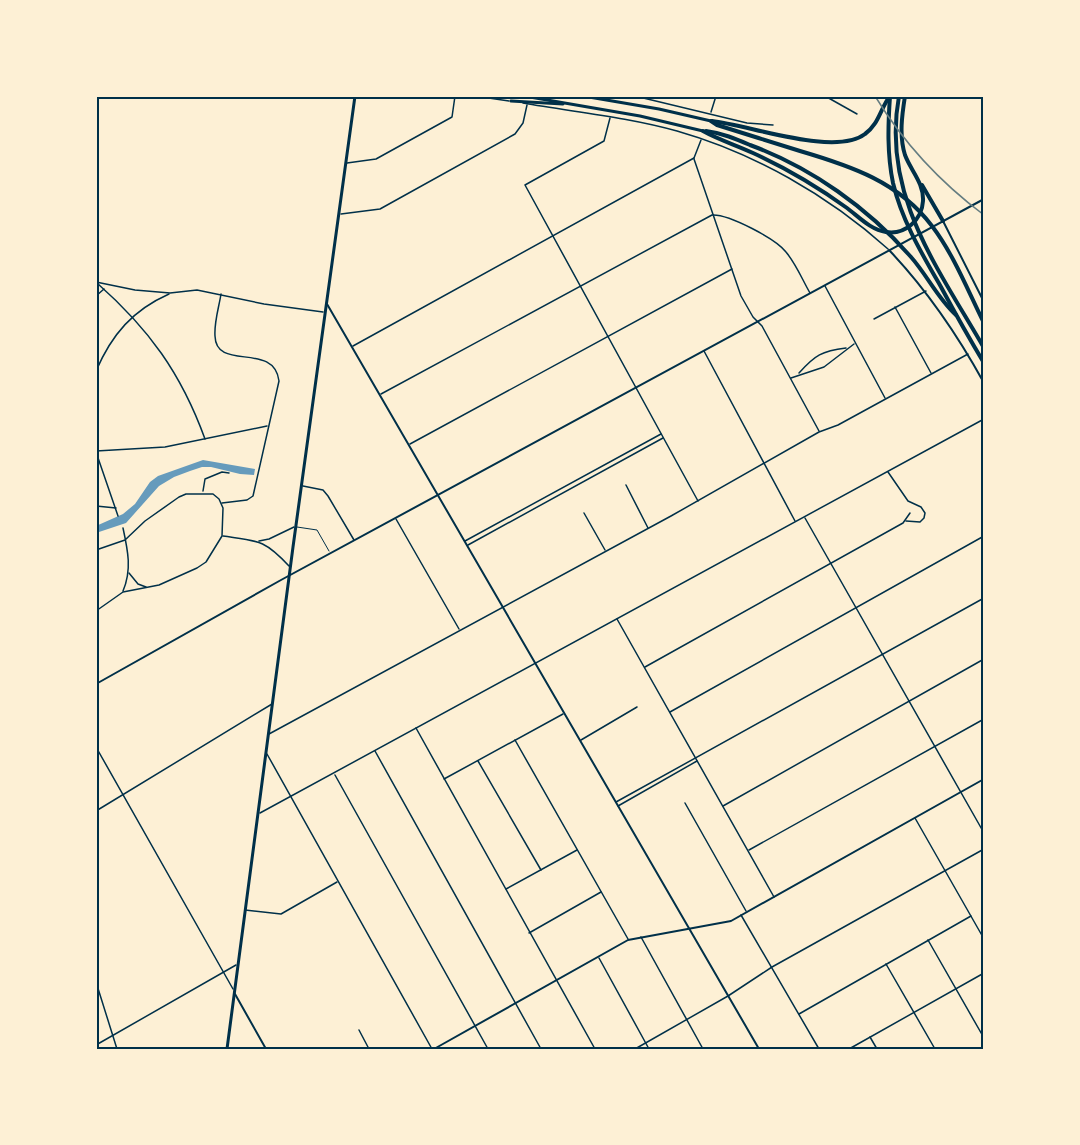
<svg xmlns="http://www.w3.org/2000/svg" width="1080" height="1145" font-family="Karla,sans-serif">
  <rect width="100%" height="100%" fill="#fdf0d5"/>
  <path fill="#669bbc" d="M203,460L255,469L254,475L240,474L211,467H202L190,471L174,477L159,486L126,523L96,533V526L123,514L135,504L150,482L158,476Z"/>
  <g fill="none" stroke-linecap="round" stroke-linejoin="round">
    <path stroke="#003049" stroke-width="1" d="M297,527L317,530L329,551"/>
    <g stroke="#003049" stroke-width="1.5">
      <path d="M475,96L509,101"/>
      <path d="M635,96L747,123L773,125"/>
      <path d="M825,96L857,114"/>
      <path d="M523,103C574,112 627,117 677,131C754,153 828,195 888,249"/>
      <path d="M711,112L716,96"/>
      <path d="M610,118L604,141L525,185L698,501"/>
      <path d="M694,158L701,140"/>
      <path d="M694,159L741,296L753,317L762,326L819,431"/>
      <path d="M347,163L376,159L452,117L455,96"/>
      <path d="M341,214L380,209L515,134L523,123L527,105"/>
      <path d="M96,282L135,290L170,293L197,290L264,304L323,312"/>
      <path d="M97,283C149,329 181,373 205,439"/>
      <path d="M825,286L885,398"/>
      <path d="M221,294C219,307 214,322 215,336C216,372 274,341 279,381L253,496L247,500L222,503"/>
      <path d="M96,296L104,289"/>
      <path d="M895,307L931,373"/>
      <path d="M874,319L926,291"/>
      <path d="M353,346L694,158"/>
      <path d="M704,351L795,521"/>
      <path d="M96,371C112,334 133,310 169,294"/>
      <path d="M799,373C815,355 822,351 846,348"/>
      <path d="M791,378L824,367L854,344"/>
      <path d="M381,394L712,215C729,214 776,239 786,252C796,264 802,279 810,293"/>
      <path d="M410,444L732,269"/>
      <path d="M96,451L165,447L267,426"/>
      <path d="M96,452L118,516"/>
      <path d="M888,472L908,501L921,507L925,513L924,518L920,522L906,521"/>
      <path d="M626,485L648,528"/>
      <path d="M303,486L323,490L328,496L354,540"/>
      <path d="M203,491L205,479L222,472L229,473"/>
      <path d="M96,506L116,508"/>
      <path d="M584,513L605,550"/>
      <path d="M805,518L984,833"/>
      <path d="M396,519L459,629"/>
      <path d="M123,528C128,551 132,570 123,591"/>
      <path d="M223,536C258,541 264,539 289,566"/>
      <path d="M259,541L269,539L294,527"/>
      <path d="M465,541L661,434"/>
      <path d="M468,545L663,438"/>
      <path d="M96,550L125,540L145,521L179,497L186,494H213L219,499L223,508L222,536L206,562L197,568L159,585L123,592L96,611"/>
      <path d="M129,573L138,584L146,587"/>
      <path d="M617,619L774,897"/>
      <path d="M645,667L903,523L910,513"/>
      <path d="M670,712L984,536"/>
      <path d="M416,728L595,1049"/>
      <path d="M269,734L671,516L819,432L838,425L968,354"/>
      <path d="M515,740L628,939"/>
      <path d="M581,740L637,707"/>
      <path d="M96,747L233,989"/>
      <path d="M375,751L541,1049"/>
      <path d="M267,754L432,1049"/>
      <path d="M478,761L541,870"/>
      <path d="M335,775L488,1049"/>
      <path d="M444,779L563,714"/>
      <path d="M616,802L984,598"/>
      <path d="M685,803L746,911"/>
      <path d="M618,806L697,761"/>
      <path d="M723,806L984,659"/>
      <path d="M96,811L272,704"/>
      <path d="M260,813L984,419"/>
      <path d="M915,818L984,939"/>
      <path d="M749,850L984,719"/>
      <path d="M506,889L577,850"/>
      <path d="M245,910L281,914L337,882"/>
      <path d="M741,915L819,1049"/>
      <path d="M529,933L601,892"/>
      <path d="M641,937L703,1049"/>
      <path d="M928,940L984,1038"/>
      <path d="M599,958L649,1049"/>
      <path d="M886,964L935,1049"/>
      <path d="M96,982L117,1049"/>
      <path d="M799,1014L971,916"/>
      <path d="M359,1030L369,1049"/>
      <path d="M870,1037L877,1049"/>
      <path d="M96,1045L236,965"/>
      <path d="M635,1049L728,996L772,967L984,849"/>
      <path d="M849,1049L984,973"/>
    </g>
    <g stroke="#003049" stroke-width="2">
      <path d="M943,221L984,302"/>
      <path d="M889,250C927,290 957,334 984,383"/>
      <path d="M327,304L759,1049"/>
      <path d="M96,684L281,580L984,199"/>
      <path d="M235,994L266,1049"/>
      <path d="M434,1049L628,940L731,921L984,779"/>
    </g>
    <path stroke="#003049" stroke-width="3" d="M227,1049L293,547L355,96"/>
    <g stroke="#003049" stroke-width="3">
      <path d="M524,96L640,116L703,131"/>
      <path d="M583,96L659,109L711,121"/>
      <path d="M511,101L563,104"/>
    </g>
    <g stroke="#003049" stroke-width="4">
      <path d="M890,96C888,125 887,154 893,183C902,221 922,254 941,287C955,313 969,338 984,363"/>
      <path d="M899,96C881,194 938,268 984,348"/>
      <path d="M711,121L717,125C745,134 772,142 800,151C851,166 899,182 932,226C954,255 968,291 984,323"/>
      <path d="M712,121C749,125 835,157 865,134C879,124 880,109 890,96"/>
      <path d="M703,131C719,140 736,145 753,153C786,168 818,187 847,208C859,217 871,230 886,232C905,235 922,220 923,201C924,183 911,171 905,155C899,136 902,115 905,96"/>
      <path d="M706,131C722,133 736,139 750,145C812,168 868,208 911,257C927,275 938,299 956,315"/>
      <path d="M922,185L943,221"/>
    </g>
    <path stroke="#657d81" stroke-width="1.5" d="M875,96C903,142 941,183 984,215"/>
  </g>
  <rect width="1080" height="1145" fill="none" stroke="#fdf0d5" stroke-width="195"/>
  <rect x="98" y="98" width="884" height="950" fill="none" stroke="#003049" stroke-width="2"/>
</svg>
